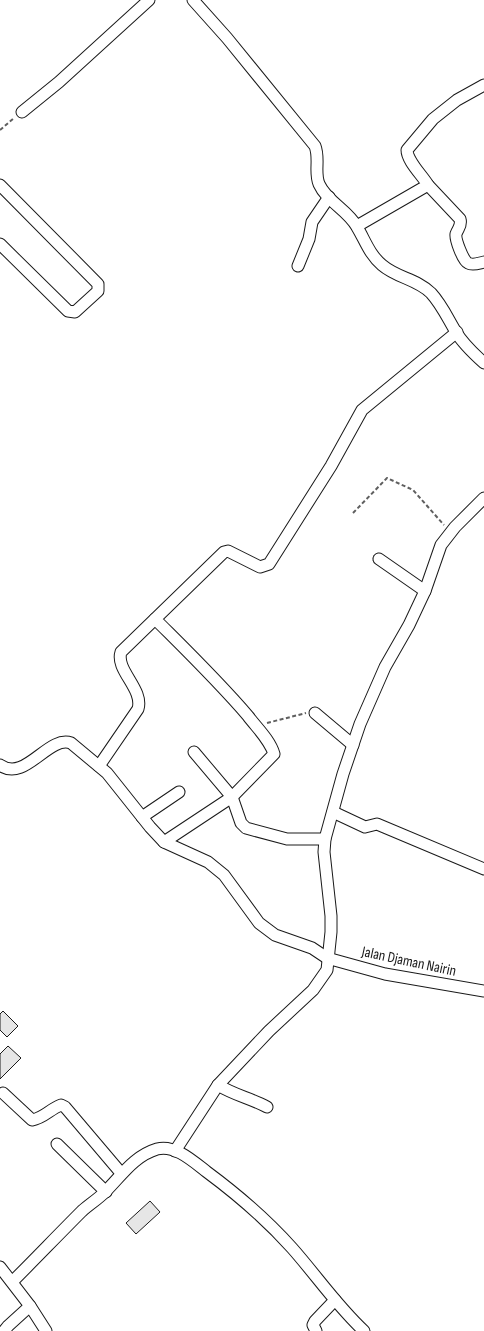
<svg xmlns="http://www.w3.org/2000/svg" width="484" height="1331" font-family="'Sofia Sans Condensed',sans-serif">
  <rect width="100%" height="100%" fill="#fff"/>
  <g fill="#e6e6e6" stroke="#1a1a1a">
    <path d="M3,1011L18,1026L7,1037L0,1030V1014Z"/>
    <path d="M8,1046L21,1058L0,1079V1054Z"/>
    <path d="M150,1201L160,1212L136,1234L126,1223Z"/>
  </g>
  <g fill="none" stroke-linecap="round" stroke-linejoin="round">
    <defs>
      <g id="minor">
        <path d="M193,0L227,38L315,146C320,159 314,172 319,184C327,202 348,210 357,227C365,240 369,254 382,265C397,278 417,279 431,293C442,305 448,319 456,332C463,344 474,354 484,363"/>
        <path d="M22,112L59,82L149,0"/>
        <path d="M0,185L98,284V291L75,312L68,311L0,244"/>
        <path d="M428,185L460,219C462,226 458,228 456,234C455,239 463,261 468,263C473,266 479,263 484,262"/>
        <path d="M357,226L428,185C422,175 407,161 407,150L433,119L457,100L484,85"/>
        <path d="M298,266L309,239L312,222L329,197"/>
        <path d="M379,559L425,591"/>
        <path d="M315,713L353,745"/>
        <path d="M194,752L232,797L241,823L246,828L287,839H325"/>
        <path d="M0,765C25,783 48,735 71,743L107,773L150,827L164,842L208,862L224,875L259,923L275,935L312,948L327,958L385,974L484,991"/>
        <path d="M99,766L138,709C144,689 115,670 121,652L155,619"/>
        <path d="M333,812L365,827L377,824L484,869"/>
        <path d="M142,817L179,792"/>
        <path d="M164,842L232,797L274,754C270,740 257,728 248,716C219,682 187,651 155,619L224,552L228,551L260,567L269,564L331,466L362,410L457,332"/>
        <path d="M218,1085C234,1095 250,1098 267,1107"/>
        <path d="M3,1093L32,1120C44,1118 50,1109 61,1105L65,1107L121,1173"/>
        <path d="M57,1144L106,1192"/>
        <path d="M175,1151L218,1085L269,1031L313,990L327,970L331,932V916L324,852L325,839L343,774L360,724L378,683L385,667L409,625L425,591L441,545L455,527L484,498"/>
        <path d="M0,1267L30,1306L46,1331"/>
        <path d="M13,1281C36,1258 59,1234 82,1211C90,1204 98,1199 105,1192C122,1175 134,1156 157,1149C175,1144 194,1162 207,1172C238,1195 266,1219 292,1248C316,1275 337,1306 364,1331"/>
        <path d="M4,1331L8,1326L30,1306"/>
        <path d="M316,1331L313,1325L315,1321L335,1300"/>
      </g>
    </defs>
    <use href="#minor" stroke="#1a1a1a" stroke-width="13"/>
    <g stroke="#5f5f5f" stroke-width="2" stroke-dasharray="4 2.5" stroke-linecap="butt">
      <path d="M0,130L14,118"/>
      <path d="M353,513L387,478L413,490L444,525"/>
      <path d="M267,723L306,713"/>
    </g>
    <use href="#minor" stroke="#fff" stroke-width="11"/>
  </g>
  <g text-anchor="middle" stroke-width="4" stroke-linejoin="round" paint-order="stroke">
    <g font-size="15" fill="#1a1a1a" stroke="#fff">
      <text transform="translate(409 961) rotate(12)" y="5">Jalan Djaman Nairin</text>
    </g>
  </g>
</svg>
